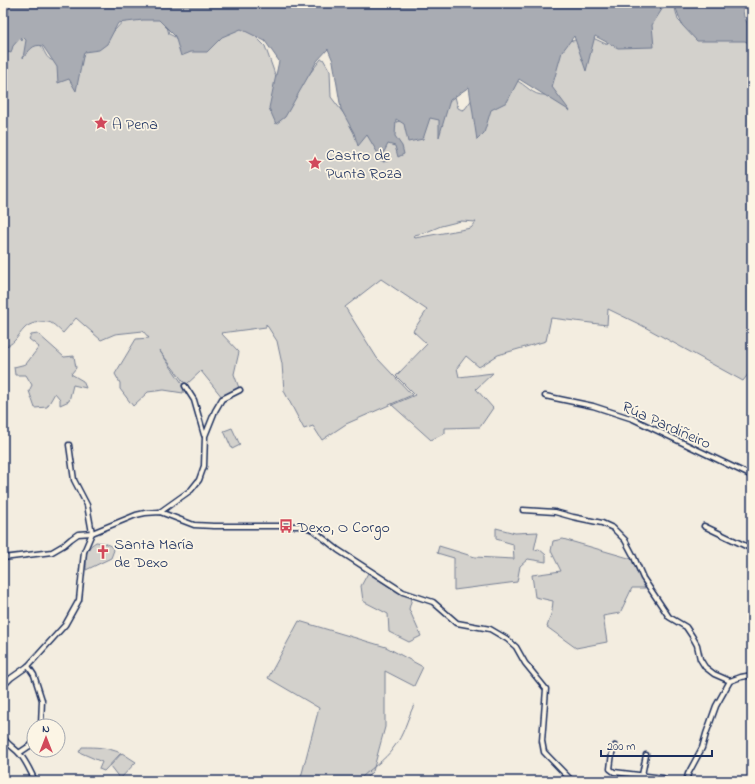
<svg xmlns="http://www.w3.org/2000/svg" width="755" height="784" font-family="'Indie Flower',sans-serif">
  <rect width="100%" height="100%" fill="#f3ede0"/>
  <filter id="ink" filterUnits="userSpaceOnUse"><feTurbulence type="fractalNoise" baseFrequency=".025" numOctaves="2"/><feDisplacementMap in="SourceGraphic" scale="8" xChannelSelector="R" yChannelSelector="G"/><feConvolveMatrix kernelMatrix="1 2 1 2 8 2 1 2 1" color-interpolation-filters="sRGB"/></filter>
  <g filter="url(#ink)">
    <g fill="#d3d1cc" stroke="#778095" fill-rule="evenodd">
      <path d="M670,4L675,8L678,20L686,28L750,31L752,27V369L743,381L641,325L608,309L607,325L551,318L546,341L498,355L479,367L466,356L457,368L459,377L493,373L476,389L493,408L480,427L445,428V433L431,440L392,405L415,395L396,376L427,344L413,331L427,310L381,279L345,307L377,358L412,395L346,424L322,440L313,426L304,429L284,391L282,364L277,341L266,324V327L221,333L239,352L234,374L239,388L222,397L201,371L186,385L159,350L184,386L183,393L164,390L148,392L133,406L120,389V383L115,374L136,339L149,338L143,331L115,334L101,340L76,318L63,333C59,330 54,323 48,322C41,321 29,323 24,329C18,335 13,347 3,346V59L5,51L24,33C28,36 37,39 40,44C45,50 45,59 54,61L113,32L126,18L142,11L166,23L169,34L177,38L238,26L251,32L265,46L277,80L304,81L321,59H323L330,71L331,97L347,118L362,134L371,137L396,122L430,114L453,89L458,108L462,110L465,109L475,95L515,80C526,84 532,96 545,95L543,72L570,40L573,41L580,37L593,38L606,44L654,18L665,5ZM461,221L476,222L471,228L415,238L414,235L424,233L441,226Z"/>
      <path d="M38,334L64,357L74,356L76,368L71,374L83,381L86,388L73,385L69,401L60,405V399L55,393L47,407L35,408L29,391L32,385L26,375H15L14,367L26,364L39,347L29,339L31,335Z"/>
      <path d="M232,428L240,445L232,449L224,431Z"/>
      <path d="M496,528L515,533L538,532L534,550L539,549L546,555V562L528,559L520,566L517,582L454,590V558L437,553L439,546L475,557L514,559L513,544L496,539Z"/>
      <path d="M563,539L632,559L645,588H632L620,613L603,616L607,642L576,648L547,627L552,611L553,601L535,597L532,575L561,571L551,551L553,541Z"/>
      <path d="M96,542C104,543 109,543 114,550L111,558L86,570C87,557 83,550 96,542Z"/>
      <path d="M368,573L397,592L412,598L409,609L421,636L409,642L389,632L388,614L363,601L361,586Z"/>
      <path d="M299,621L386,647L423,667L414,686L385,671V727L373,771L363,781H300L319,708L268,678Z"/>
      <path d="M82,747C97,747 106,747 121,753L104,771L99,769L102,762L79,752Z"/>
      <path d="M122,753L136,762L120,779L110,766Z"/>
    </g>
    <g fill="#a9acb3" stroke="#707a91">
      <path d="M3,3H666L652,25L654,47L618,48L595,36L586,71L574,36L562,52L552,87L570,111L519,79L507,102L491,110L484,133L477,140L469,87L450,100L439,137V120L430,118L423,139L408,142L404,124L396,119L395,136L402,146L404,154L398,157L395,146L388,144L384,152L388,161L383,162L367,135L358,146L354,133L341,109L333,61L328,49L317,61L285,117L276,124L269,108L279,61L265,41L241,29L222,37L207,52H191L181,56L175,36L159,20H143L118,23L107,44L99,50L84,52L76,91L69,79L58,83L57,67L43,46C32,43 29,52 23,58L26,40L23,37L22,41L20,38L13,46L11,53L8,52L5,57V71L8,74L6,86L3,89Z"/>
      <path d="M674,3H742L744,17L752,32V45L745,41H697L682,25Z"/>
    </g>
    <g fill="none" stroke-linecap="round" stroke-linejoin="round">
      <path stroke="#707a91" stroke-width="1" d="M358,781C369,769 385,761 394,747C404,735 407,719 414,705"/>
      <defs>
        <g id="street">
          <path d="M185,386L194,400L204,435"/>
          <path d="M545,396L593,406L633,419L752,476"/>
          <path d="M523,510L555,512L573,517L602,523L613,528L625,540L633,555L643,578L669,617L686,627L692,636L697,645L700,659L705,667L714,674L730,681"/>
          <path d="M160,512L191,490L199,480L204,466L205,436L215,411L222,399L240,390"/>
          <path d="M704,526L752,549"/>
          <path d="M3,558L52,552L64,545L71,539L78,534L92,533L87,505L74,480L69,445"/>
          <path d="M28,666L34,675L42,700L41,726"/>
          <path d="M3,686L11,678L28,666L65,625L79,600L84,552L92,533L136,515L145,513L160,512L194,525L214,526H303L313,530L338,550L403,592L433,602L457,623L490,629L507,639L516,647L525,663L546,689L542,741L544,752L572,781"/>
          <path d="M3,737C7,744 13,747 19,753C26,761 31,772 35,781"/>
          <path d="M615,746L612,753L610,769L614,772L663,778L665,781"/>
          <path d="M19,753L34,743"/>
          <path d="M642,775L646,755"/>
          <path d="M686,781L688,774L702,748L706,734L716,706L730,681L741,677L752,675"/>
        </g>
      </defs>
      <use href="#street" stroke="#1b2f5e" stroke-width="7"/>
      <use href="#street" stroke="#fcf5e5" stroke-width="4"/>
    </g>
  </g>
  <defs>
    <symbol id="sight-bare" viewBox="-9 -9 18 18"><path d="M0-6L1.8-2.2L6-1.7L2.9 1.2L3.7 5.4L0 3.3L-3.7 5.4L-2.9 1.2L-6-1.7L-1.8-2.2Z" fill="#d1495b" stroke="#fcf5e5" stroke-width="2.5" paint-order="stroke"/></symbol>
    <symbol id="bus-bare" viewBox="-9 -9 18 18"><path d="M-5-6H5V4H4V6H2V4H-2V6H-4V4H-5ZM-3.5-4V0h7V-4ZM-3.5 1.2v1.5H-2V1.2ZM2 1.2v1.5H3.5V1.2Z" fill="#d1495b" stroke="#fcf5e5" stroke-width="2.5" paint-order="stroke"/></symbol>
    <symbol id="church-bare" viewBox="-9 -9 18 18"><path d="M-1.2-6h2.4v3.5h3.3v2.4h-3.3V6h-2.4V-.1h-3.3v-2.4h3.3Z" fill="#d1495b" stroke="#fcf5e5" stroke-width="2.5" paint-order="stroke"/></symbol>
  </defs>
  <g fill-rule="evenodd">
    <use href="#sight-bare" x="91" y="113" width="20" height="20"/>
    <use href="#sight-bare" x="305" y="153" width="20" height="20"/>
    <use href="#bus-bare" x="276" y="516" width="20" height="20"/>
    <use href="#church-bare" x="93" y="542" width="20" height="20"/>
  </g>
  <g text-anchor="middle" stroke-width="3.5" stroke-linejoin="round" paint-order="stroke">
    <g font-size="16" fill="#1b2f5e" stroke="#fcf5e5" text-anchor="start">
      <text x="112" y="129">A Pena</text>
      <text x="326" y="160">Castro de<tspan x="326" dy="18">Punta Roza</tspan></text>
      <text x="297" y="532">Dexo, O Corgo</text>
      <text x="114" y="549">Santa María<tspan x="114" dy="18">de Dexo</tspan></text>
    </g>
    <g font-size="16" fill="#1b2f5e" stroke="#fcf5e5">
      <text transform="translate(667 424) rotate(24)" y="6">Rúa Pardiñeiro</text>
    </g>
  </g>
  <rect width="755" height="784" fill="none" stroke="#fcf5e5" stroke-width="16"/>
  <rect x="8" y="8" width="739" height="768" fill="none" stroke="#1b2f5e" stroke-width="1.5" filter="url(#ink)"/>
  <g transform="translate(46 738)"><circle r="19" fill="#fcf5e5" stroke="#a2a6af"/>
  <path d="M0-3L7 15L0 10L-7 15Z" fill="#d1495b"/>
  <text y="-6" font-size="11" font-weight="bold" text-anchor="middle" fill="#1b2f5e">N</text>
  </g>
  <path d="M601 750v6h111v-6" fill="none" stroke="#1b2f5e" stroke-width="2"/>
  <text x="607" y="750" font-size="12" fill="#1b2f5e" stroke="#fcf5e5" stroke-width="3" paint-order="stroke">200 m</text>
</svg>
